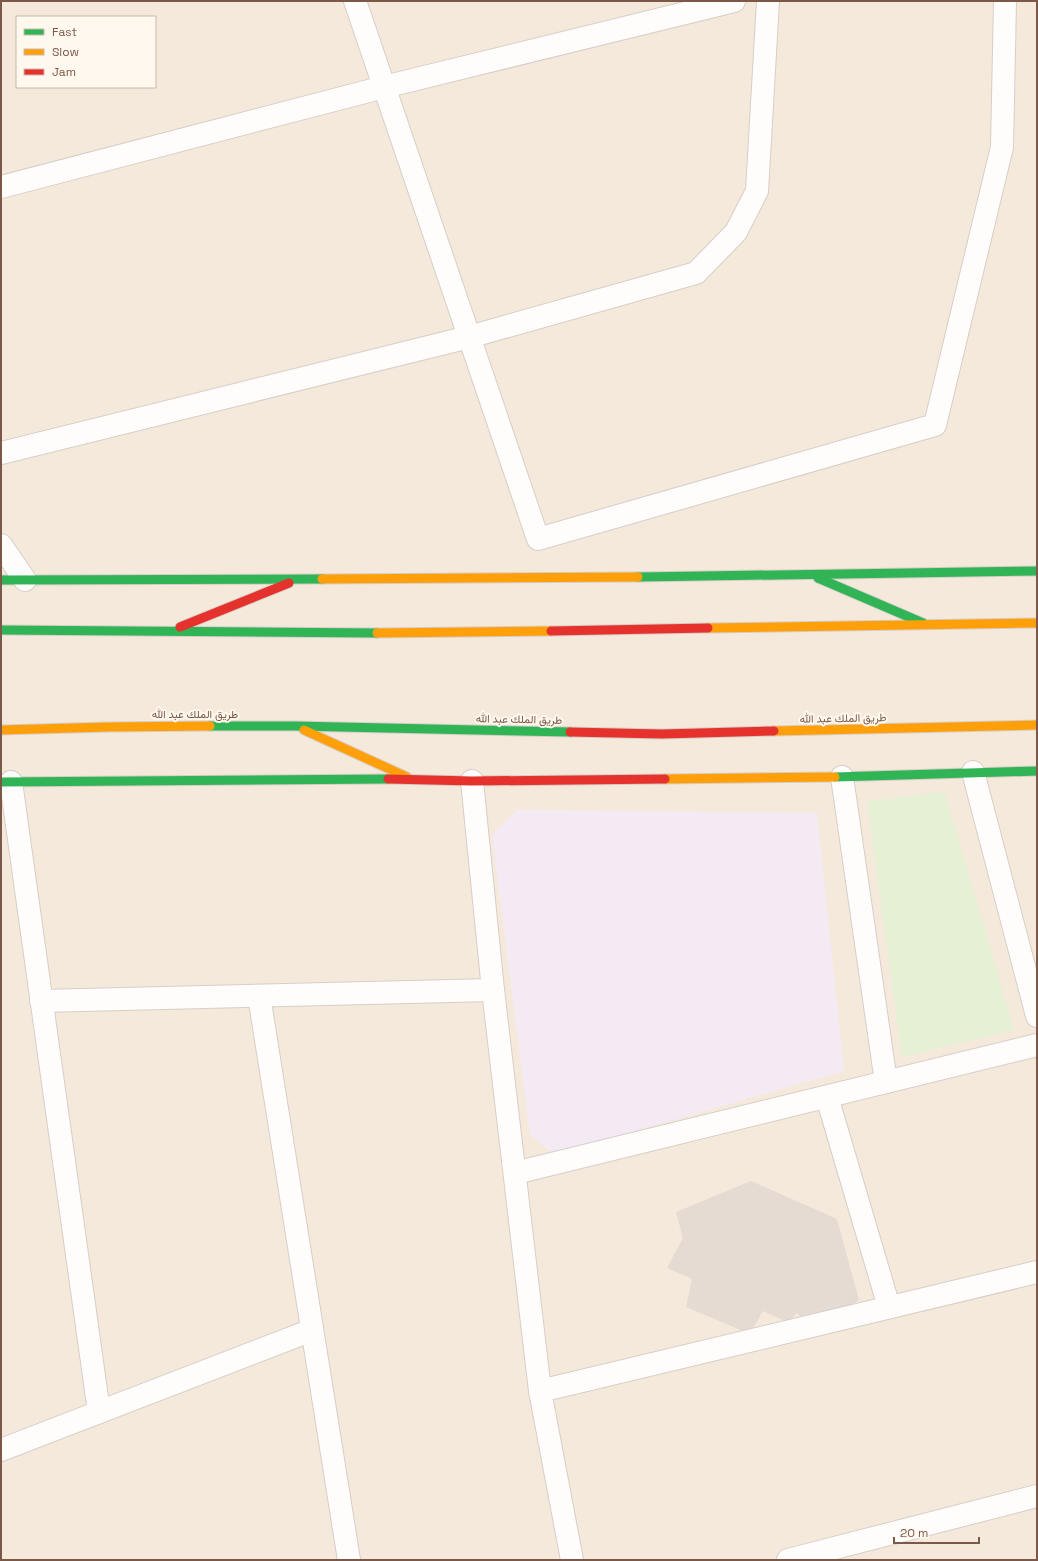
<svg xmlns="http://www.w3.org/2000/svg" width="1038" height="1561" font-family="'Space Grotesk',Vazirmatn,sans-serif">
  <rect width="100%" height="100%" fill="#f8f3ec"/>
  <path fill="#f5e9db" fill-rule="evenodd" d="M1,1H1037V1560H1ZM17,17H155V87H17Z"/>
  <path fill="#f4eaf4" d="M517,810L817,813L844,1071L554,1154L530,1135L492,835Z"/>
  <path fill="#e5f0d5" d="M945,792L1014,1030L902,1057L867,801Z"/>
  <path fill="#e5dbd3" d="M751,1181L837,1219L859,1300L842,1312L807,1320L796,1313L789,1323L763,1311L750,1334L686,1307L692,1279L667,1268L683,1238L676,1212Z"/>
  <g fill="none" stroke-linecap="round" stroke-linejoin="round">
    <defs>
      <g id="street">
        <path d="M355,1L538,539L935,425L1002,147L1005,1"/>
        <path d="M1,187L384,87L734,1"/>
        <path d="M1,453L469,337L696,273L736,232L757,191L768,1"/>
        <path d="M1,545L25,580"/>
        <path d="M973,772L1037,1016"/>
        <path d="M842,777L886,1082"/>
        <path d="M472,781L493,990L540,1391L572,1560"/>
        <path d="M11,782L99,1412"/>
        <path d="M259,996L349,1560"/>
        <path d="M41,1001L493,990"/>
        <path d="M827,1097L889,1307"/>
        <path d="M515,1173L1037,1045"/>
        <path d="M540,1391L1037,1272"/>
        <path d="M1,1450L312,1330"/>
        <path d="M788,1560L1037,1496"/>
      </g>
      <g id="fast">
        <path d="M638,577L1037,571"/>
        <path d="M818,578L923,623"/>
        <path d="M1,580L322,579"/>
        <path d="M1,630L377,633"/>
        <path d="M210,726H295L570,732"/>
        <path d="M835,777L1037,771"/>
        <path d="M1,782L388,779"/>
      </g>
      <g id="slow">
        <path d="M322,579L638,577"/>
        <path d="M708,628L1037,623"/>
        <path d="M377,633L551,631"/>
        <path d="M1,730L108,727L210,726"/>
        <path d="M304,730L407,777"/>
        <path d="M774,731L1037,725"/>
        <path d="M665,779L835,777"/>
      </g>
      <g id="jam">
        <path d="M180,627L289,583"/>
        <path d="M551,631L708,628"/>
        <path d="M570,732L662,734L774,731"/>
        <path d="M388,779L472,781L665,779"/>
      </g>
    </defs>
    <use href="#street" stroke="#d7cec8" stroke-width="24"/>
    <use href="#fast" stroke="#d8cec7" stroke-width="11"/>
    <use href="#slow" stroke="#d8cec7" stroke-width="11"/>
    <use href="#jam" stroke="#d8cec7" stroke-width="11"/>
    <use href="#street" stroke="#fefdfc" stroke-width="22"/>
    <use href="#fast" stroke="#30b455" stroke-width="9"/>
    <use href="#slow" stroke="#ff9f0a" stroke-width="9"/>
    <use href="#jam" stroke="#e5322d" stroke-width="9"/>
  </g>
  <g text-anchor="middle" stroke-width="4" stroke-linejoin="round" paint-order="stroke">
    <g font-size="11" fill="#7b5847" stroke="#fff8ee">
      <text x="195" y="718">طريق الملك عبد الله</text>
      <text transform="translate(843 718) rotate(-1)" y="4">طريق الملك عبد الله</text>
      <text transform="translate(519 719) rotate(1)" y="4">طريق الملك عبد الله</text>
    </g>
  </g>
  <rect width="1038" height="1561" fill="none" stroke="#7b5847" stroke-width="4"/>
  <rect x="16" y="16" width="140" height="72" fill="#fff8ee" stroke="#cab8ab"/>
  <rect x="24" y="29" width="20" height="6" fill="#30b455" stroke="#cab8ab"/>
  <text x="52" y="36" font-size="12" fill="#7b5847">Fast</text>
  <rect x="24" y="49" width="20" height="6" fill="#ff9f0a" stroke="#cab8ab"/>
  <text x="52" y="56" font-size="12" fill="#7b5847">Slow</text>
  <rect x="24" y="69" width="20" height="6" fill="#e5322d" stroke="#cab8ab"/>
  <text x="52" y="76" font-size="12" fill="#7b5847">Jam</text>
  <path d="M894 1537v6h85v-6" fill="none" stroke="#7b5847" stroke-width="2"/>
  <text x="900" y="1537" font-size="12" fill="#7b5847" stroke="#fff8ee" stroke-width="3" paint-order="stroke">20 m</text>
</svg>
